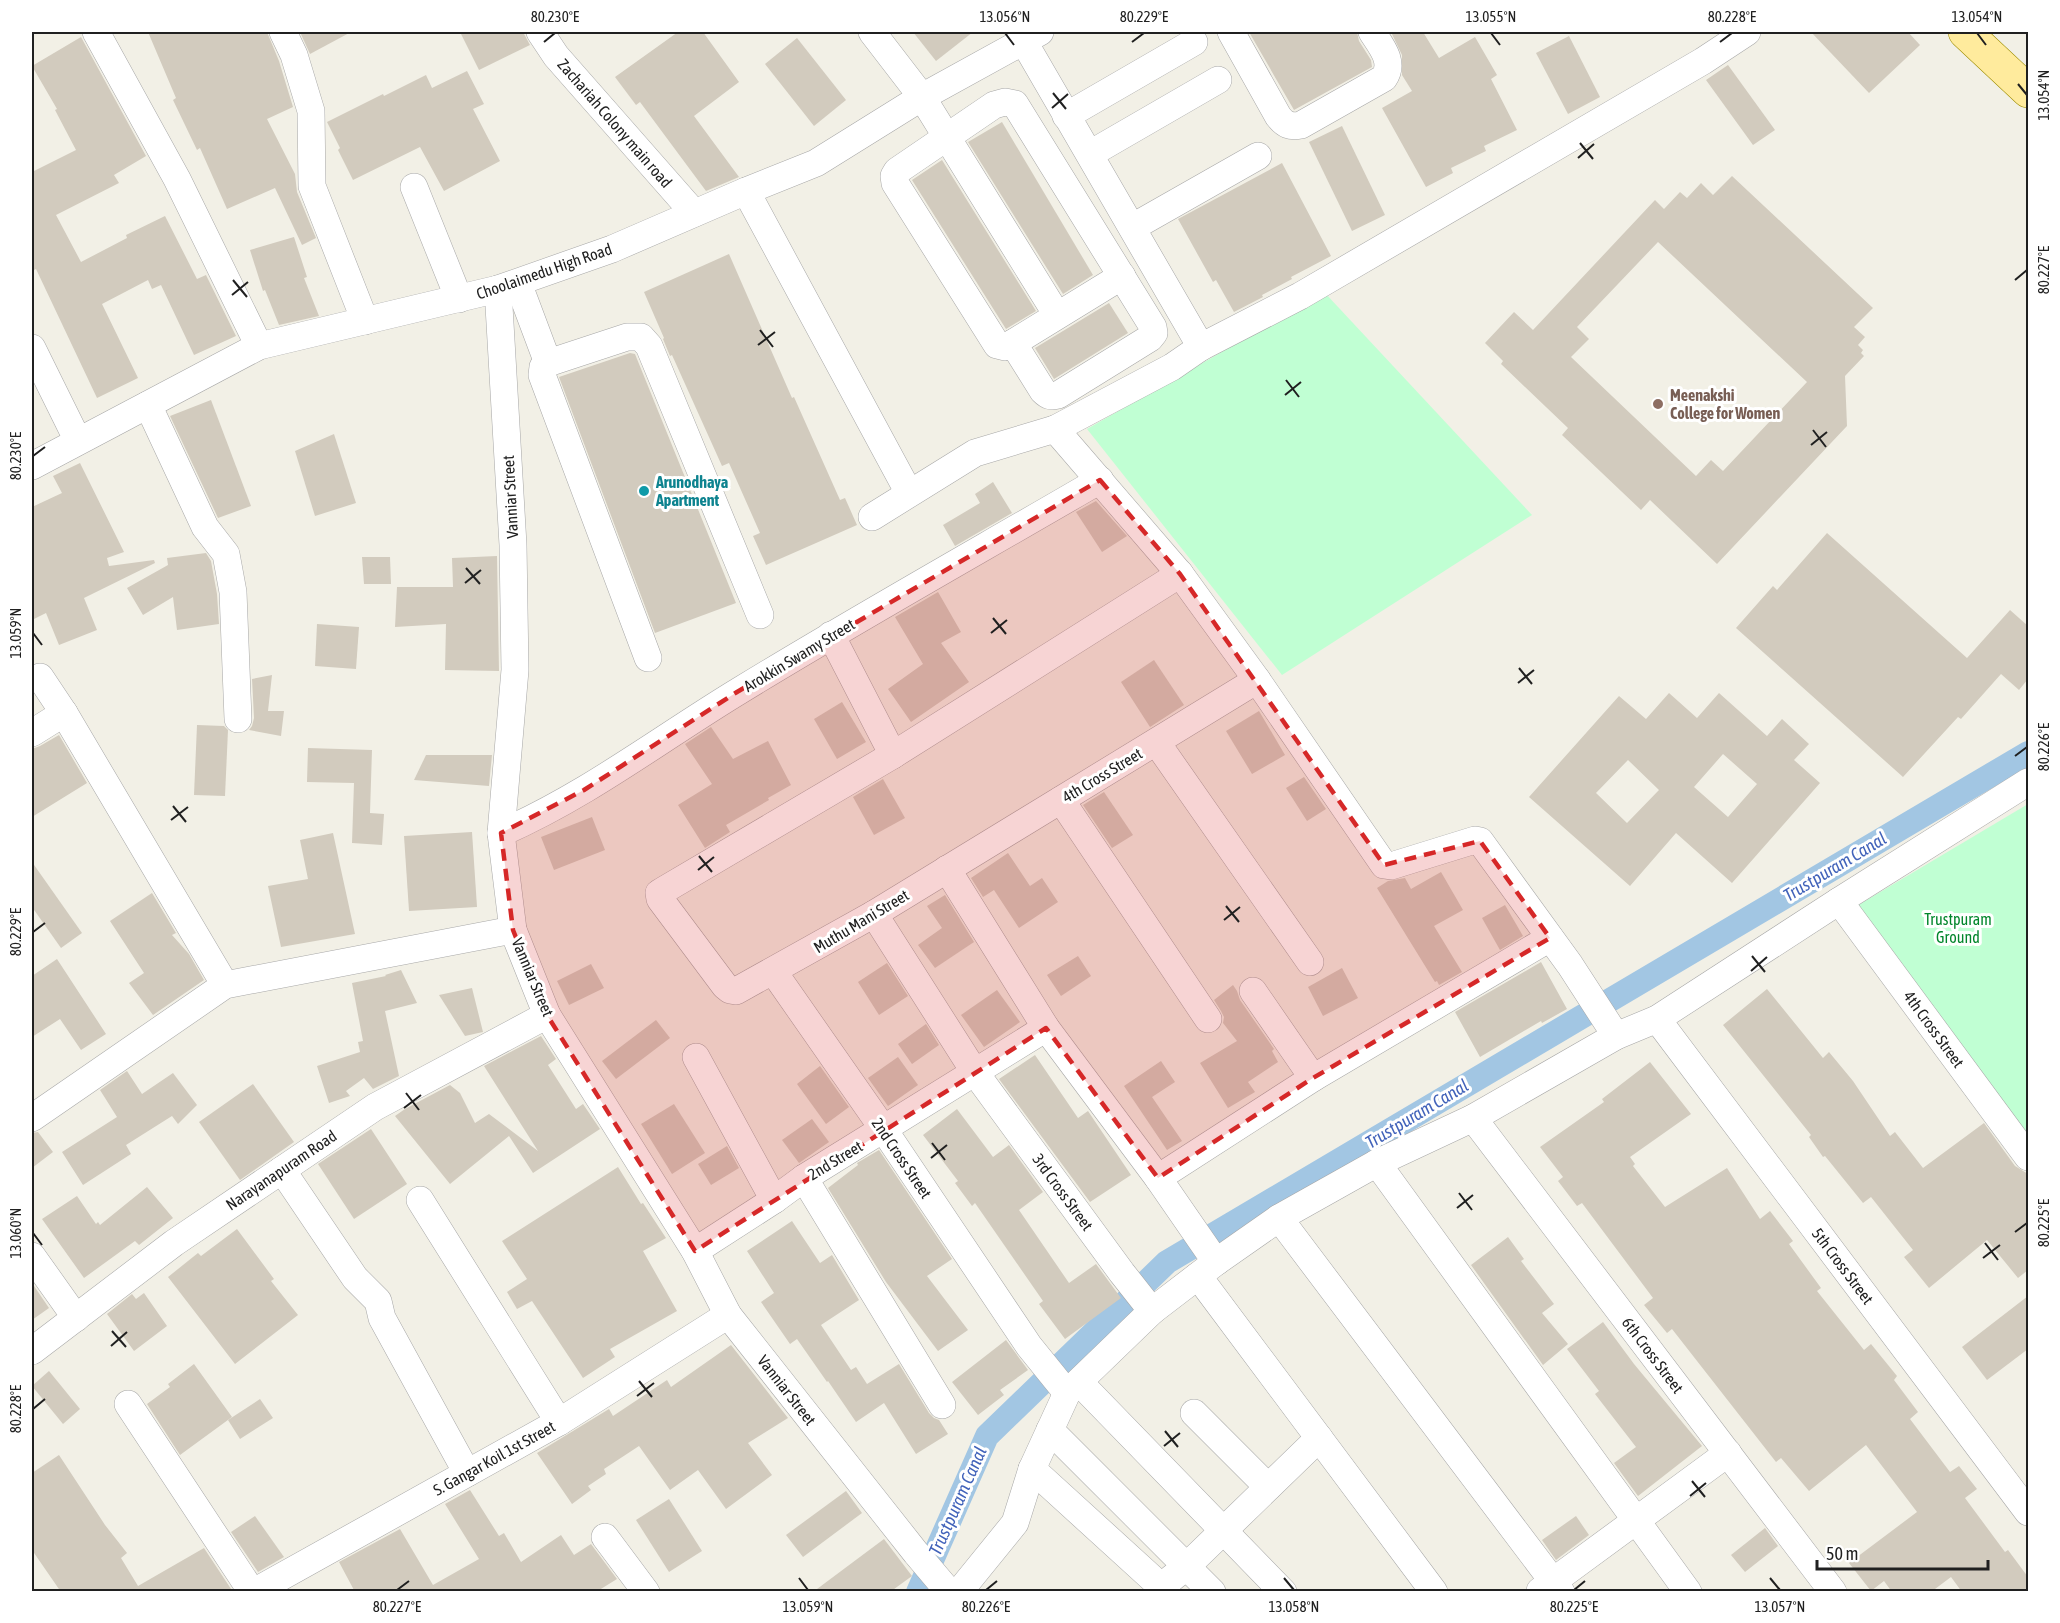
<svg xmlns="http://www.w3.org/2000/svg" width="2060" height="1623" font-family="'Asap Condensed',sans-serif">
  <rect width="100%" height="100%" fill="#f2f0e6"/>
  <g fill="#c0ffd3">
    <path d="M1325,293L1532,515L1282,675L1087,429Z"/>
    <path d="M2028,804V1141L1855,907Z"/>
  </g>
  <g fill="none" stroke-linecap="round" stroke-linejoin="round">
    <path stroke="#a2c6e3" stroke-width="24" d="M918,1592L987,1436L1167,1262L2028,753"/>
  </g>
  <g fill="#d2cbbe" fill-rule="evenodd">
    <path d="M148,32H267L279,61L293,107L267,119L295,174L297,192L316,238L302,245L275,188L227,209L200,148L197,150L173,100L176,98Z"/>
    <path d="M300,32H351L310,54Z"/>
    <path d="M460,32H523L530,45L479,70Z"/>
    <path d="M678,32H703L739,82L694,116L739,177L706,191L640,102L636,105L615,77Z"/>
    <path d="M913,32H973L936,61Z"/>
    <path d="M1249,32H1357L1359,41L1371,60L1372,67L1294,110Z"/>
    <path d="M1391,32H1423L1439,58L1475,37L1497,75L1491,79L1517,130L1484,146L1486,151L1451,168L1453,173L1426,187L1382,108L1412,91L1402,75V55Z"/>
    <path d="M1811,32H1908L1920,45L1869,93Z"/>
    <path d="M1569,36L1600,97L1568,114L1536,53Z"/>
    <path d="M81,37L146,156L114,175L119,183L56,215L81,262L127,238L126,235L165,216L197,279L206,275L236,336L194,355L161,285L152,289L148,280L102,304L138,378L97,398L36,269L32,271V172L76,150L55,110L57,109L32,66Z"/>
    <path d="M797,38L846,100L814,126L765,64Z"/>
    <path d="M1728,65L1775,130L1753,145L1706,80Z"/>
    <path d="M467,71L484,104L473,109L500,161L444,191L420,147L353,180L338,150L340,148L327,122L383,94L384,96L426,75L432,88Z"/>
    <path d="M1002,122L1093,275L1063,294L968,142Z"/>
    <path d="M1342,126L1385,215L1352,231L1309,142Z"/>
    <path d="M942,160L1036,311L1006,329L912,180Z"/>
    <path d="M1282,163L1331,256L1291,277L1292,279L1262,295L1263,297L1234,312L1216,280L1213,282L1178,219Z"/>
    <path d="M1732,176L1873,308L1854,327L1865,337L1858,345L1863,350L1861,353L1864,356L1845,376L1847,426L1717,564L1650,500L1641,510L1562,435L1568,428L1501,364L1503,361L1485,343L1514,312L1533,330L1655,200L1664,209L1680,192L1687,198L1701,183L1713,195ZM1658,242L1807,382L1723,471L1711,460L1696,476L1571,357L1589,339L1577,327Z"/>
    <path d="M294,237L307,277L304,278L319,316L279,325L265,290L263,291L250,250Z"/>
    <path d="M729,254L792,398L794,397L840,500L845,498L857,525L766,565L753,536L760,533L729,463L722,466L672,355L670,356L663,339L664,338L644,292Z"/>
    <path d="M1109,303L1128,333L1054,379L1035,348Z"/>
    <path d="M630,353L635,354L736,603L655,633L559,377Z"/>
    <path d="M211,400L251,506L218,518L170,416Z"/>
    <path d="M334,434L356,503L315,516L295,451Z"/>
    <path d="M80,463L124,552L107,558L109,566L154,560L155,563L84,598L97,630L59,645L46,613L32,620V507L62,493L53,476Z"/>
    <path d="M993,482L1012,513L955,546L943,525L980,503L975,494Z"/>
    <path d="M1096,501L1127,536L1102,552L1076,512Z"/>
    <path d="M1827,533L1967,658L2010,610L2028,626V679L2019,690L2001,674L1961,719L1958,717L1903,777L1736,628L1773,586L1777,590Z"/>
    <path d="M206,553L211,561L217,594L219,624L177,630L173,597L143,615L127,588L168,565L167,558Z"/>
    <path d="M497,556L499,671L445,670L446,624L395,627L397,587H453L452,558Z"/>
    <path d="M362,557H390L391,584H364Z"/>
    <path d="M938,592L961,632L941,643L969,682L911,722L888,689L923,664L895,617Z"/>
    <path d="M317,624L359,627L356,669L315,666Z"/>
    <path d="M1154,660L1184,705L1150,727L1121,682Z"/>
    <path d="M272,675L268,711H284L281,736L249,730L252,726L254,718L252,679Z"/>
    <path d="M1669,693L1697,718L1719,693L1767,736L1782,719L1809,744L1794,760L1820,783L1732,883L1676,833L1630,886L1529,797L1619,696L1646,719ZM1723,754L1757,784L1728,817L1694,787ZM1628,760L1659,790L1627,823L1596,793Z"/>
    <path d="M842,702L866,742L837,759L814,719Z"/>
    <path d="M1259,711L1285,755L1252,774L1226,731Z"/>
    <path d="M197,725L224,726L228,730L225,796L194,795Z"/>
    <path d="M711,727L733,759L768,741L791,785L768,798L769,800L726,825L730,832L705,848L678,805L712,784L685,744Z"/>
    <path d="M59,735L87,783L32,817V749L40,746Z"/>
    <path d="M308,748L372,750L370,813L384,814L382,845L352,843L354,783L307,782Z"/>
    <path d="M426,755H492L489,786L414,780Z"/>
    <path d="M1304,777L1326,809L1307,821L1286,788Z"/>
    <path d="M883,779L905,818L874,835L853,797Z"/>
    <path d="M1104,792L1133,835L1112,848L1083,805Z"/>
    <path d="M592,817L605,850L554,870L541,837Z"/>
    <path d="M472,832L477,907L409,911L404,836Z"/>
    <path d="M333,833L355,934L281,947L268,886L308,879L300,840Z"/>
    <path d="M1008,853L1030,886L1042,878L1058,902L1019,928L994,890L983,897L971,878Z"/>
    <path d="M32,862L82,933L61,948L32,907Z"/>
    <path d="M1441,872L1463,910L1434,926L1462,972L1439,985L1437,981L1435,982L1377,888L1388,881L1405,878L1411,889Z"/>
    <path d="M152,893L176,933L172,935L189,954L204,980L153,1015L129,983L144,973L110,921Z"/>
    <path d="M945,895L974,942L935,968L918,945L942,928L927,906Z"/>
    <path d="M1505,905L1523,936L1500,950L1482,918Z"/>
    <path d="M1078,956L1091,976L1061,996L1047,975Z"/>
    <path d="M57,959L106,1034L81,1050L60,1019L32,1037V976Z"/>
    <path d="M1541,962L1567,1009L1542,1023L1541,1021L1480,1057L1455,1012Z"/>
    <path d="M887,963L908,996L879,1015L858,982Z"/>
    <path d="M591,964L604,988L569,1005L557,981Z"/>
    <path d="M1342,968L1358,998L1323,1016L1308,987Z"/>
    <path d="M401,970L417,1003L385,1011L399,1076L373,1089L364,1078L346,1091L350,1096L329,1103L317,1066L360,1052L358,1042L363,1041L352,983L386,976L385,975Z"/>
    <path d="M1233,985L1237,991L1240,1000L1274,1049L1272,1051L1278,1062L1248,1082L1255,1092L1228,1108L1200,1063L1237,1041L1223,1023L1224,1017L1221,1011L1214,1000Z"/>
    <path d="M472,988L483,1032L465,1036L439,995Z"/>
    <path d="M1767,989L1823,1058L1829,1052L1853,1081L1890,1136L1895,1132L1923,1168L1984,1123L2015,1166L2028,1174V1270L2018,1278L1987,1240L1929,1288L1904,1257L1913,1250L1871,1197L1863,1203L1825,1156L1823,1157L1809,1137L1811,1135L1723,1025Z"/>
    <path d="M997,990L1020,1022L984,1047L961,1015Z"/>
    <path d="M656,1020L670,1038L616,1079L602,1061Z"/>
    <path d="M926,1024L939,1045L912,1064L898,1044Z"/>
    <path d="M541,1036L556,1059L548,1065L576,1109L583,1104L600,1129L533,1173L509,1136L450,1184L395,1116L405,1109L450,1085L460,1093L475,1123L489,1114L538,1151L484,1066Z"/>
    <path d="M1035,1055L1078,1118L1088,1111L1131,1175L1090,1202L999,1079Z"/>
    <path d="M898,1057L918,1085L888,1106L868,1078Z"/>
    <path d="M1161,1061L1175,1082L1152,1097L1182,1141L1167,1150L1124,1086Z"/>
    <path d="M1650,1062L1691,1114L1630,1157L1635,1164L1633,1166L1665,1207L1727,1168L1760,1219L1770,1211L1793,1241L1789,1244L1821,1288L1817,1291L1864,1350L1871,1344L1897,1376L1894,1380L1918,1412L1910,1419L1950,1472L1959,1466L1977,1489L1965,1498L2005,1552L2008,1550L2028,1577V1592H1962L1951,1577L1931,1592H1892L1884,1581L1871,1591L1849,1563L1917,1512L1866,1445L1809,1491L1781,1458L1776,1462L1672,1329L1667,1333L1644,1305L1653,1298L1582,1203L1577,1206L1558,1181L1563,1177L1540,1147L1604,1102L1602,1099Z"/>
    <path d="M820,1066L849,1107L826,1124L797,1084Z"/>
    <path d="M127,1071L142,1094L173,1073L197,1105L178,1124L172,1116L126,1145L131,1154L83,1185L62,1152L117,1117L100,1090Z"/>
    <path d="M253,1084L294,1142L240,1180L199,1122Z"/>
    <path d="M674,1104L705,1153L672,1174L641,1124Z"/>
    <path d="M957,1109L993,1157L1009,1145L1043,1192L1019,1210L1069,1283L1096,1264L1121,1298L1065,1339L1039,1304L1043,1301L975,1203L972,1206L955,1183L958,1181L923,1135Z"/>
    <path d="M812,1119L829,1142L799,1163L782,1140Z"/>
    <path d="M371,1129L407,1184L354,1219L318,1164Z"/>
    <path d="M38,1132L53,1152L32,1168V1133Z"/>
    <path d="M727,1146L739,1168L711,1185L698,1164Z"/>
    <path d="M879,1150L952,1259L927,1276L968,1330L938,1351L886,1282L828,1188L858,1165L857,1163Z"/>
    <path d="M618,1167L641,1204L643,1203L666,1238L643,1251L677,1311L610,1349L615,1357L583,1378L532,1301L517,1309L507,1292L527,1279L502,1241Z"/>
    <path d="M147,1187L173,1218L139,1245L135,1241L84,1278L42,1219L77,1196L96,1224L98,1222L100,1225Z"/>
    <path d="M792,1221L820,1263L832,1255L859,1300L821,1325L851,1370L856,1367L867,1384L899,1364L929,1413L934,1418L939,1420L948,1434L916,1454L884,1403L856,1422L828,1381L827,1382L797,1339L790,1344L761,1302L774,1293L747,1251Z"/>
    <path d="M237,1229L274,1279L271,1281L298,1315L235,1364L168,1277L198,1253L201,1256Z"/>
    <path d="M1508,1237L1524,1259L1521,1261L1554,1304L1542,1313L1568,1344L1543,1365L1471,1265Z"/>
    <path d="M32,1283L49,1308L32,1320Z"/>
    <path d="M144,1293L167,1326L134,1351L107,1314L132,1294L136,1299Z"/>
    <path d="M2028,1296V1349L1987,1380L1962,1347Z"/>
    <path d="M1603,1322L1634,1364L1702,1446L1638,1496L1614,1463L1636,1447L1595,1394L1599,1391L1567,1349Z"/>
    <path d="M1006,1340L1028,1370L1000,1390L1004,1395L978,1415L952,1382Z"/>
    <path d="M731,1345L788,1418L748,1443L772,1475L726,1509L698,1470L670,1490L639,1446L604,1469L606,1474L588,1486L591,1490L572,1504L537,1453L609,1409L613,1416L667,1380L671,1387Z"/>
    <path d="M194,1364L232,1417L180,1455L147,1404L170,1387L168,1384Z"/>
    <path d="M49,1371L80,1409L63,1424L32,1386Z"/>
    <path d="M260,1399L273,1418L240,1439L228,1420Z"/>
    <path d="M59,1455L105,1525L127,1553L121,1558L138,1586L204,1548L233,1592H61L32,1550V1473Z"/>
    <path d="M470,1490L499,1536L504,1533L521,1562L561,1535L574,1555L591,1544L617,1579L596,1592H355L339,1562L400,1529L433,1585L479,1559L445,1504Z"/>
    <path d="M846,1491L862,1513L803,1557L786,1535Z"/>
    <path d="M669,1499L702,1551L669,1572L636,1520Z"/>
    <path d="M255,1516L284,1557L258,1572L231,1532Z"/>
    <path d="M1576,1516L1589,1535L1556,1560L1542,1540Z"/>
    <path d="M1765,1528L1778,1546L1745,1572L1731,1555Z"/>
    <path d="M884,1539L912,1576L890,1592H813Z"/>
  </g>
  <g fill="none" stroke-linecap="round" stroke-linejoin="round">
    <defs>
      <g id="minor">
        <path d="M96,32L177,179L259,346"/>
        <path d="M283,32L294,55L311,111L312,186L365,321"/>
        <path d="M540,32L556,56L694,213"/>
        <path d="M872,32L922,97L1057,315"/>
        <path d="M1231,32L1278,116C1285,125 1290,127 1301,125L1384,78C1395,62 1381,46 1372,32"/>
        <path d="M1024,42L1201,347"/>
        <path d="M1005,102L1015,104L1153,327L1154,333L1150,338L1058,395C1051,397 1048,396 1043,391L1013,343L1005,347L997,345L895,183L894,176L897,171L994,105Z"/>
        <path d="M1066,116L1194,42"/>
        <path d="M1090,154L1218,80"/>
        <path d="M414,187L459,299"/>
        <path d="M746,191L909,493"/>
        <path d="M1133,227L1258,156"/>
        <path d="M518,283L548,363"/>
        <path d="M498,289L513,545L515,670L501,833L513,930L547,1015L695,1251L728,1315L916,1553L949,1592"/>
        <path d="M1013,343L1122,276"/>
        <path d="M32,348L78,441"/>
        <path d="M148,405L205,527L226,554L233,592L238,719"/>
        <path d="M1055,429L1180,574L1257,680L1384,865L1391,866L1475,840L1480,841L1570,965L1616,1036"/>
        <path d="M32,466L259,346L498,289L612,249L746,191L816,163L922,97L1040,32"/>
        <path d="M872,517L975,453L1055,429L1172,367L1201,347L1300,296L1703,61L1747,32"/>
        <path d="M1180,574L893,755L664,890L659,893L660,899L725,986L730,990L736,991L874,914L1257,680"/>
        <path d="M831,635L893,755"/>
        <path d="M648,658L542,375L543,367L548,363L627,337H641L649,346L760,615"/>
        <path d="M40,677L64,713L225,985"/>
        <path d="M32,733L64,713"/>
        <path d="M1157,743L1310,962"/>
        <path d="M1061,800L1208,1019"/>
        <path d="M501,833C586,796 660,739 739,691C858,618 980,550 1100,480"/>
        <path d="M947,869L1046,1028L1158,1178L1216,1262"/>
        <path d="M1839,901L2028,1157"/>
        <path d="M874,914L974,1071L1122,1273L1152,1311"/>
        <path d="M773,971L884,1130L1029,1346L1067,1393"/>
        <path d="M1253,991L1313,1078"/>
        <path d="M1657,1019L2028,1512"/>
        <path d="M696,1057L774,1200"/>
        <path d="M32,1118L225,985L513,930"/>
        <path d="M1473,1118L1833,1592"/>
        <path d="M1377,1163L1688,1592"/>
        <path d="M282,1170L355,1278L378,1301L382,1318L467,1473"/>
        <path d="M804,1178L942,1405"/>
        <path d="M1158,1178L1313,1078L1550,938"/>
        <path d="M420,1200L559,1422"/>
        <path d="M1279,1218L1561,1592"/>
        <path d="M695,1251L774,1200L804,1178L1046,1028"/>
        <path d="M32,1256L76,1318"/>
        <path d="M1198,1276L1434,1592"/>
        <path d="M32,1351L174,1243L375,1107L547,1015"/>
        <path d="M1079,1382L1283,1592"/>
        <path d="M128,1404L252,1592"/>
        <path d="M1194,1413L1268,1487"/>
        <path d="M1050,1430L1212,1592"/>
        <path d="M1032,1469L1167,1592"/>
        <path d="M605,1537L646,1592"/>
        <path d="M1162,1586L1187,1566L1319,1438"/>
        <path d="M1540,1591L1728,1453"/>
        <path d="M254,1592L559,1422L728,1315"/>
        <path d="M959,1592L1015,1523L1032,1469L1067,1393L1152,1311L1216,1262L1279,1218L1377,1163L1473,1118L1616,1036L1657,1019L1839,901L2028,782"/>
      </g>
      <path id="major" d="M1965,32L2028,91"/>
    </defs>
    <use href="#minor" stroke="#a7a7a7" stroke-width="28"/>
    <use href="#major" stroke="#9c8c00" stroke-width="34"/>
    <use href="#minor" stroke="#fff" stroke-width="27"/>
    <use href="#major" stroke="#ffeb9d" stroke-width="33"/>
  </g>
  <path fill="#d62828" fill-opacity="0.2" stroke="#d62828" stroke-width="4.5" stroke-dasharray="12 8" stroke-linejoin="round" d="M1100,480L1180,574L1384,865L1480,841L1550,938L1313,1078L1158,1178L1046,1028L695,1251L547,1015L513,930L501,833L584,790L737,692Z"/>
  <path fill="none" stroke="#202020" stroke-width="2" d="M1005,33L1014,45M1491,33L1500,45M1977,33L1986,45M544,42L555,33M1132,42L1144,33M1720,42L1732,33M2018,84L2027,95M1053,93L1066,109M1052,108L1068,94M1580,143L1593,159M1578,158L1594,144M233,280L247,297M2015,280L2027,270M232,295L248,282M760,330L773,347M758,345L775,332M1286,380L1299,397M1285,395L1301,382M1813,430L1826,447M1811,445L1827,432M33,456L45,447M466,568L480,584M465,583L481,570M993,618L1006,634M33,633L42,645M991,633L1007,620M1519,668L1532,684M1518,683L1534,670M2015,756L2027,747M173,806L186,822M171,820L188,807M699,856L712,872M698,870L714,857M1226,906L1239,922M1224,920L1240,907M33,932L45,923M1752,956L1765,972M1751,971L1767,957M406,1093L419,1110M404,1108L421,1095M932,1143L945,1160M931,1158L947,1145M1459,1193L1472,1210M1457,1208L1473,1195M2015,1232L2027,1223M33,1233L42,1245M1985,1243L1998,1260M1983,1258L2000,1245M112,1331L126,1347M111,1346L127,1332M639,1381L652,1397M637,1396L654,1383M33,1409L45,1399M1165,1431L1178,1447M1164,1446L1180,1433M1692,1481L1705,1497M1690,1496L1706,1483M799,1578L808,1590M1284,1578L1294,1590M1770,1578L1780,1590M397,1590L409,1581M986,1590L997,1581M1574,1590L1585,1581"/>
  <circle fill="#8d6e63" stroke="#fff" stroke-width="2" cx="1658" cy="404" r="6"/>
  <circle fill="#0f9aa8" stroke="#fff" stroke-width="2" cx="644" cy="491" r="6"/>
  <g text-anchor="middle" stroke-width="6" stroke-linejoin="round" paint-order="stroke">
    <g font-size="16" fill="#202020" stroke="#fff">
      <text transform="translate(615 123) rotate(49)" y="6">Zachariah Colony main road</text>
      <text transform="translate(544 271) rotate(-19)" y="6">Choolaimedu High Road</text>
      <text transform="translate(510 497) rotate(-93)" y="6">Vanniar Street</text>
      <text transform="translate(799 655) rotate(-31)" y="6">Arokkin Swamy Street</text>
      <text transform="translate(1102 775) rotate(-31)" y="6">4th Cross Street</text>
      <text transform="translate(861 921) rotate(-31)" y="6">Muthu Mani Street</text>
      <text transform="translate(533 977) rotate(67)" y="6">Vanniar Street</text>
      <text transform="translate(1934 1029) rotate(54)" y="6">4th Cross Street</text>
      <text transform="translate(902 1158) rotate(56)" y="6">2nd Cross Street</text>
      <text transform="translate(835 1160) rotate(-31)" y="6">2nd Street</text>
      <text transform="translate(281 1170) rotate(-34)" y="6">Narayanapuram Road</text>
      <text transform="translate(1063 1192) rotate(54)" y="6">3rd Cross Street</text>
      <text transform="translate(1843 1266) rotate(53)" y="6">5th Cross Street</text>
      <text transform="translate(1653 1355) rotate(53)" y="6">6th Cross Street</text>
      <text transform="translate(787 1390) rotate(52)" y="6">Vanniar Street</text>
      <text transform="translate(494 1458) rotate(-29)" y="6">S. Gangar Koil 1st Street</text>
    </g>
    <g font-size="16" font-weight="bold" fill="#785e54" stroke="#fff" text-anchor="start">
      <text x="1670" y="401">Meenakshi<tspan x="1670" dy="18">College for Women</tspan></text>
    </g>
    <g font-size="16" font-weight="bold" fill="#0d838f" stroke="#fff" text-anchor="start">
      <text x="656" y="488">Arunodhaya<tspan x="656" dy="18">Apartment</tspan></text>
    </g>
    <g font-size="16" fill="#02862b" stroke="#fff">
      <text x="1958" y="925">Trustpuram<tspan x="1958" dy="18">Ground</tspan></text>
    </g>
    <g font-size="18" font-style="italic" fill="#4263ba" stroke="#fff">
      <text transform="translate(1835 867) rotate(-31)" y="6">Trustpuram Canal</text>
      <text transform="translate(1417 1114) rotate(-31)" y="6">Trustpuram Canal</text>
      <text transform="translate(958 1501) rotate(-66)" y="6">Trustpuram Canal</text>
    </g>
  </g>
  <rect width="2060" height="1623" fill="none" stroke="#ffffff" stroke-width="66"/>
  <path d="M1817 1560v9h171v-9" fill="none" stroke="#202020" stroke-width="3"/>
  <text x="1826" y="1560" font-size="18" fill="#202020" stroke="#ffffff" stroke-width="4.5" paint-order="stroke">50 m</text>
  <rect x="33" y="33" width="1994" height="1557" fill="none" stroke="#202020" stroke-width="2"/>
  <g font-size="15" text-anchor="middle" fill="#202020">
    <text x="555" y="22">80.230°E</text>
    <text x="1005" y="22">13.056°N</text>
    <text x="1144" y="22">80.229°E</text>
    <text x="1491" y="22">13.055°N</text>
    <text x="1732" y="22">80.228°E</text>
    <text x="1977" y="22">13.054°N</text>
    <text transform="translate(2044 95) rotate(-90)" y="5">13.054°N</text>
    <text transform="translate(2044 270) rotate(-90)" y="5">80.227°E</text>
    <text transform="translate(16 456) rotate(-90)" y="5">80.230°E</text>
    <text transform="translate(16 633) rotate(-90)" y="5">13.059°N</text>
    <text transform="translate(2044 747) rotate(-90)" y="5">80.226°E</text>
    <text transform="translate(16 932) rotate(-90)" y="5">80.229°E</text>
    <text transform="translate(2044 1223) rotate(-90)" y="5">80.225°E</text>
    <text transform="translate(16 1233) rotate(-90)" y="5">13.060°N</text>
    <text transform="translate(16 1409) rotate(-90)" y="5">80.228°E</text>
    <text x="397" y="1612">80.227°E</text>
    <text x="808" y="1612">13.059°N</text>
    <text x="986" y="1612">80.226°E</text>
    <text x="1294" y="1612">13.058°N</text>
    <text x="1574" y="1612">80.225°E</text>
    <text x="1780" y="1612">13.057°N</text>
  </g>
</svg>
